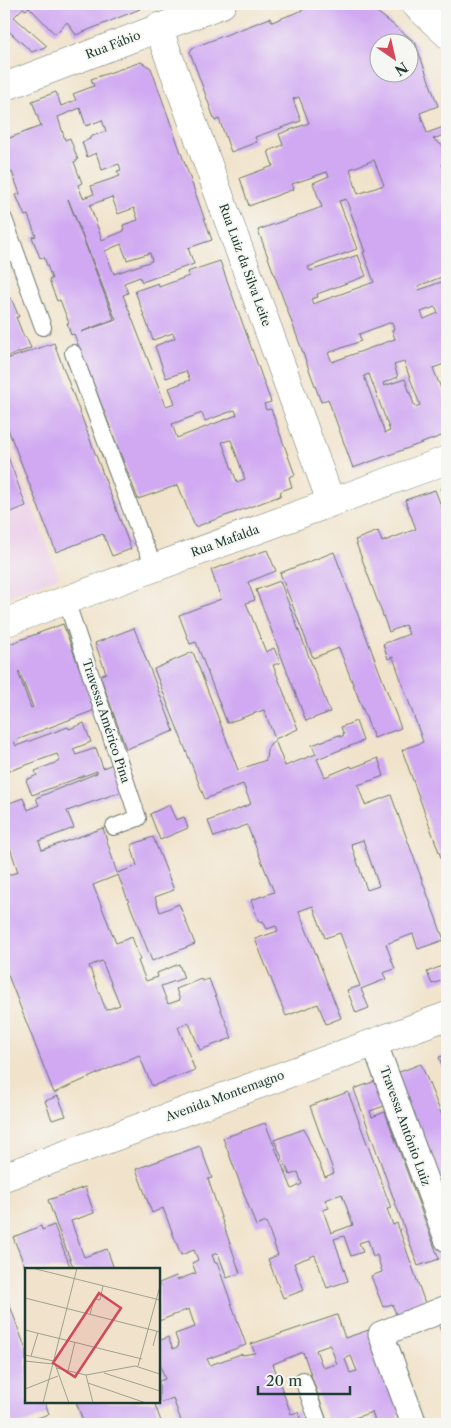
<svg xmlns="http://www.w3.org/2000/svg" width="451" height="1428" font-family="'Libre Caslon Text',serif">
  <rect width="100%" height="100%" fill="#f6f6f2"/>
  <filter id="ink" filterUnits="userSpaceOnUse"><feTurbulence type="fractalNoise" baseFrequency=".02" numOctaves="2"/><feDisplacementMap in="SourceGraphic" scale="10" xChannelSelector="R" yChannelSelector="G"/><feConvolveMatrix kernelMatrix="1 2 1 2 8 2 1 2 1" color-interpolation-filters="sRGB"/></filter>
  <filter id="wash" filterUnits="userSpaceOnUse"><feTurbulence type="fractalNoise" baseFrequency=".0096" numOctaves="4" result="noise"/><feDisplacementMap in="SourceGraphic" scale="20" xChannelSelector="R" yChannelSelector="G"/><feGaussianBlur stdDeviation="1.12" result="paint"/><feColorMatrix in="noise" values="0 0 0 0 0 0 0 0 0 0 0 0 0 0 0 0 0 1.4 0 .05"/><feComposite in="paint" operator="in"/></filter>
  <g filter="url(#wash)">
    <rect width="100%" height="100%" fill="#f1e3cb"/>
    <path fill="#ecd1ea" d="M4,431L59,577L4,597Z"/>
    <g id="blocks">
      <g fill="#d0a9f2" fill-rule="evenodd">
        <path d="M4,4H133L140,9L76,35L67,22L55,34L29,7L26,10L23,8L14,17L47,46L32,52L4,27Z"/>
        <path d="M318,4H367L415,42L438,106L420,113L427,133L446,126L447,131V134L433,139L447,149L443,163L442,164L447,179V275L418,286L419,290L447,280V372L444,364L433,368L446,401H447V434L353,468L328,399L321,402L258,230L322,207L313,183L329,176L327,172L292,184L294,189L249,206L240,178L273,166L268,151L283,145L279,134L309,123L299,97L293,99L301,121L255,137L257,142L231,152L219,119L215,121L190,52L192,48L270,18L272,22ZM378,42H408V72H378ZM374,160L384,185L358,194L350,169ZM346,199L365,252H363L374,282L313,304L311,299L318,297L317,294L366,276L358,255L310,271L308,267L357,249L339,201ZM435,307L438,313L424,319L421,312ZM392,322L394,329L392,330L395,339L332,362L328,353L361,341L359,334ZM404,362L420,405L415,407L405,379L384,386L383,383L398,377L394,365ZM369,374L390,431L385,433L364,376Z"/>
        <path d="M141,62L151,68L212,240L188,248L194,264L142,282L140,277L124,283L128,293L123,295L166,406L175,403L169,388L190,380L186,371L166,378L155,346L175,338L173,333L153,340L135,291L158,283L159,287L189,276L187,272L220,261L271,402L264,404L266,410L271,409L295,475L289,477L292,487L281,491L280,496L195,527L178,485L138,499L74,334L71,335L67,323H69L60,300L57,301L49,280L52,279L44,257L40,258L32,237L36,236L28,215L25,216L16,195L20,194L12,172L8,173L4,162V140L41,126L32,101L56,92L61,106L76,100L73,94L94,86L91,79ZM80,108L86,126L102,120L106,131L90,137V139L82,142L87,157L96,153L102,170L119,164L121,170L117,171L120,176L91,186L94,194L83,198L78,185L82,183L74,162L78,160L70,138L65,140L58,117ZM112,197L118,214L134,208L138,220L123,225L124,231L102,240L90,205ZM68,199L116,320L81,332L114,319ZM121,244L127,260L150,253L152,261L114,274L105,251ZM235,410L237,415L177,438L172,424L202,413L205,421ZM231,440L245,479L237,482L222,442Z"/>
        <path d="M4,286L9,299L11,298L19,317H16L24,337H26L31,348L4,358Z"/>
        <path d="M54,343L131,549L112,556L103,534L56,552L4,419V360Z"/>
        <path d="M4,446L26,506L4,515Z"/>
        <path d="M447,485V504L441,488Z"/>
        <path d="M435,490L447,521V529L444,530L447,540V746L445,747L447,752V874L402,750L423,742L393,657L388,659L383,644L409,634L405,625L389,632L355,540L378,531L382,542L416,529L405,500Z"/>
        <path d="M267,550L276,571L248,582L255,600L246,603L266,652L274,648L280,663L273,665L298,729L275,739L264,710L227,723L196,642L190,644L179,615L221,599L211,570Z"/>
        <path d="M334,552L401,728L374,738L339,648L313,658L280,573Z"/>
        <path d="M280,581L330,712L306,721L256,590Z"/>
        <path d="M63,624L95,710L14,741L16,746L68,727L69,729L84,723L91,742L73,749L76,755L96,748L103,768L113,764L123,791L67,811L74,828L39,841L42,850L103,828L117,873L137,866L131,845L153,837L174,890L155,897L160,912L179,904L195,944L152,961L118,875L93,885L116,943L132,937L140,960L138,961L146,981L158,977L157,973L179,964L184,978L161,986L168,1004L180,1000L176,989L201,979L202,981L209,979L232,1038L200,1050L189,1023L178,1027L195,1070L152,1086L139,1055L54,1093L4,965V864L8,875L18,872L4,829V805L23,798L28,810L39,805L36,798L97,773V771L32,795L26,780L37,775L35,771L60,761L57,754L4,773V646ZM19,671L33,707L31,708L18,672ZM102,961L120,1005L106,1010L89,966Z"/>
        <path d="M134,628L174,731L126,749L100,675L106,673L95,643Z"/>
        <path d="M193,652L238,770L266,760L267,750L270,744L275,740L285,766L316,754L312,745L339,735L340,737L344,735L341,727L356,721L363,741L317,759L325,777L351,766L352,768L378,758L384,776L358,785L365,805L391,795L444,940L418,949L413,934L386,944L395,969L383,973L386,979L361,989L369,1008L356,1013L347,990L360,986L340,933L325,938L313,906L299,911L341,1018L326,1024L318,1004L286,1016L255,939L278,931L276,926L267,929L263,921L259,922L251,900L274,892L247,825L214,837L208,821L251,804L243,784L205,799L154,669ZM363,840L379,886L367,890L351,844Z"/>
        <path d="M169,805L176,820L184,817L188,828L160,840L150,814Z"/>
        <path d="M447,964V979L432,984L427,972Z"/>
        <path d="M447,1055V1080L439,1057Z"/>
        <path d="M421,1064L447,1128V1213L394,1074Z"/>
        <path d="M378,1080L387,1105L370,1111L372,1117L385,1112L439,1259L418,1266L354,1089Z"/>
        <path d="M348,1092L391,1208L387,1209L393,1225L397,1223L427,1309L398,1319L392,1304L383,1307L371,1276L382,1272L377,1255L373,1257L368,1240L359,1243L363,1252L351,1256L344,1236L334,1239L348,1281L327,1288L315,1255L294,1263L304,1290L283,1298L268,1259L278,1255L266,1222L256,1226L223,1138L265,1123L292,1189L302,1184L298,1172L290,1175L274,1140L304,1129L325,1177L334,1173L310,1106ZM342,1194L353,1225L331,1233L323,1210L329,1208L325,1200Z"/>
        <path d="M58,1096L66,1116L52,1120L45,1101Z"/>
        <path d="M200,1146L212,1178L208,1179L240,1273L227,1278L218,1253L212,1255L215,1263H217L246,1345L207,1359L210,1365L241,1354L242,1355L255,1353L251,1344L337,1315L345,1338L375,1328L404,1412L397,1415L400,1424H376L372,1412L337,1424H328L303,1352L273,1364L291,1414L298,1412L302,1424H182L173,1398L155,1405L162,1424H84L76,1402H159V1381L165,1379L159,1362V1341L168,1337L173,1349L179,1346L175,1334L195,1327L189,1309L159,1321V1283L176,1276L177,1280L196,1273L192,1263L198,1260L194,1250L181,1255L163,1208L152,1213L136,1169ZM330,1345L337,1364L323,1368L316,1350ZM351,1356L357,1371L350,1373L345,1359Z"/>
        <path d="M85,1187L94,1213L71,1221L84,1257L107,1249L114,1269H74L57,1226L48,1200Z"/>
        <path d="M54,1225L71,1269H26L13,1237L41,1226L42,1230Z"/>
        <path d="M4,1289L26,1350V1402H45L49,1414L20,1424H4Z"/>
        <path d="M447,1320V1348L438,1323Z"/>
      </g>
    </g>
  </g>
  <g filter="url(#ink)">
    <use href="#blocks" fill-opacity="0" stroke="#687769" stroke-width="1"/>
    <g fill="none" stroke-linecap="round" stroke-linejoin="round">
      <defs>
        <g id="service">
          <path d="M4,219L43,327"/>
          <path d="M73,353L142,539L155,567"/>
          <path d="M66,600L138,818L114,827"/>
          <path d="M303,1380L319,1424"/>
        </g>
        <g id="pedestrian">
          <path d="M374,1042L447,1239"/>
          <path d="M414,1424L381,1334L447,1308"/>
        </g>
        <g id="minor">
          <path d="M158,27L331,502"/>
          <path d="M4,87L222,4"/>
          <path d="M4,623L447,460"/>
        </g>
        <path id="tertiary" d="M4,1177L447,1016"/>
        <path id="secondary" d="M415,4L447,34"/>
        <path id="primary" d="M439,4L447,25"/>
      </defs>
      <use href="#service" stroke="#687769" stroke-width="18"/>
      <use href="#pedestrian" stroke="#687769" stroke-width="27"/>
      <use href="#minor" stroke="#687769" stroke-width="29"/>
      <use href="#tertiary" stroke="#687769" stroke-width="29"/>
      <use href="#secondary" stroke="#687769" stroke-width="29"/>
      <use href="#primary" stroke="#687769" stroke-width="29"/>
      <use href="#service" stroke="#fff" stroke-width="16"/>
      <use href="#pedestrian" stroke="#fff" stroke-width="25"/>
      <use href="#minor" stroke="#fff" stroke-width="28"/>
      <use href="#tertiary" stroke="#fff" stroke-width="28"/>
      <use href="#secondary" stroke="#fff" stroke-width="28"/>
      <use href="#primary" stroke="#fff" stroke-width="28"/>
    </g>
  </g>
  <g text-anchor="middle" stroke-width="4" stroke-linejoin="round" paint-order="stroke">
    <g font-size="12" fill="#1f3d34" stroke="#f6f6f2">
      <text transform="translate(113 45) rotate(-21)" y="4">Rua Fábio</text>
      <text transform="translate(245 265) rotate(70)" y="4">Rua Luiz da Silva Leite</text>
      <text transform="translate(225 541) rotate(-20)" y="4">Rua Mafalda</text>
      <text transform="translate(106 721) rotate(72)" y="4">Travessa Américo Pina</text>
      <text transform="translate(225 1096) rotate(-20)" y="4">Avenida Montemagno</text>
      <text transform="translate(405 1126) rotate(70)" y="4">Travessa Antônio Luiz</text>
    </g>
  </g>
  <g transform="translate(25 1268)">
    <rect width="135" height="135" fill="#f1e3cb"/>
    <path fill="none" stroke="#9da18f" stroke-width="1" d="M7,0L135,32M0,30L135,64M65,47L69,31L75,32L78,18M0,62L117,91M128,78L132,63M0,87L29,93M6,88L13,65M0,93L28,96M30,96L44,135M113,98L135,18M31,100L61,107L110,98L135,106M43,103L50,74M79,105L135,123M61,107L68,135M63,115L121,135M0,121L33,108M18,135L52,0"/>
    <path fill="#d1495b" fill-opacity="0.15" stroke="#d1495b" stroke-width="2.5" d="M74,25L96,40L50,109L28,95Z"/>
    <rect width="135" height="135" fill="none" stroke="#1f3d34" stroke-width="2.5"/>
  </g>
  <rect width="451" height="1428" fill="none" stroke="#f6f6f2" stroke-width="20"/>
  <g transform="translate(394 58) rotate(146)"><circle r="24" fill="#f6f6f2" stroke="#a0aca6"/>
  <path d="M0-4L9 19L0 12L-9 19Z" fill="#d1495b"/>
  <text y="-8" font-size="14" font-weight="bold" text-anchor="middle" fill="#1f3d34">N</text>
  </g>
  <path d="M258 1386v8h92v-8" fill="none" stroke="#1f3d34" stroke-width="2.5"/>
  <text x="266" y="1386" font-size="15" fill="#1f3d34" stroke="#f6f6f2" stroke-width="4" paint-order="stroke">20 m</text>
</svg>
